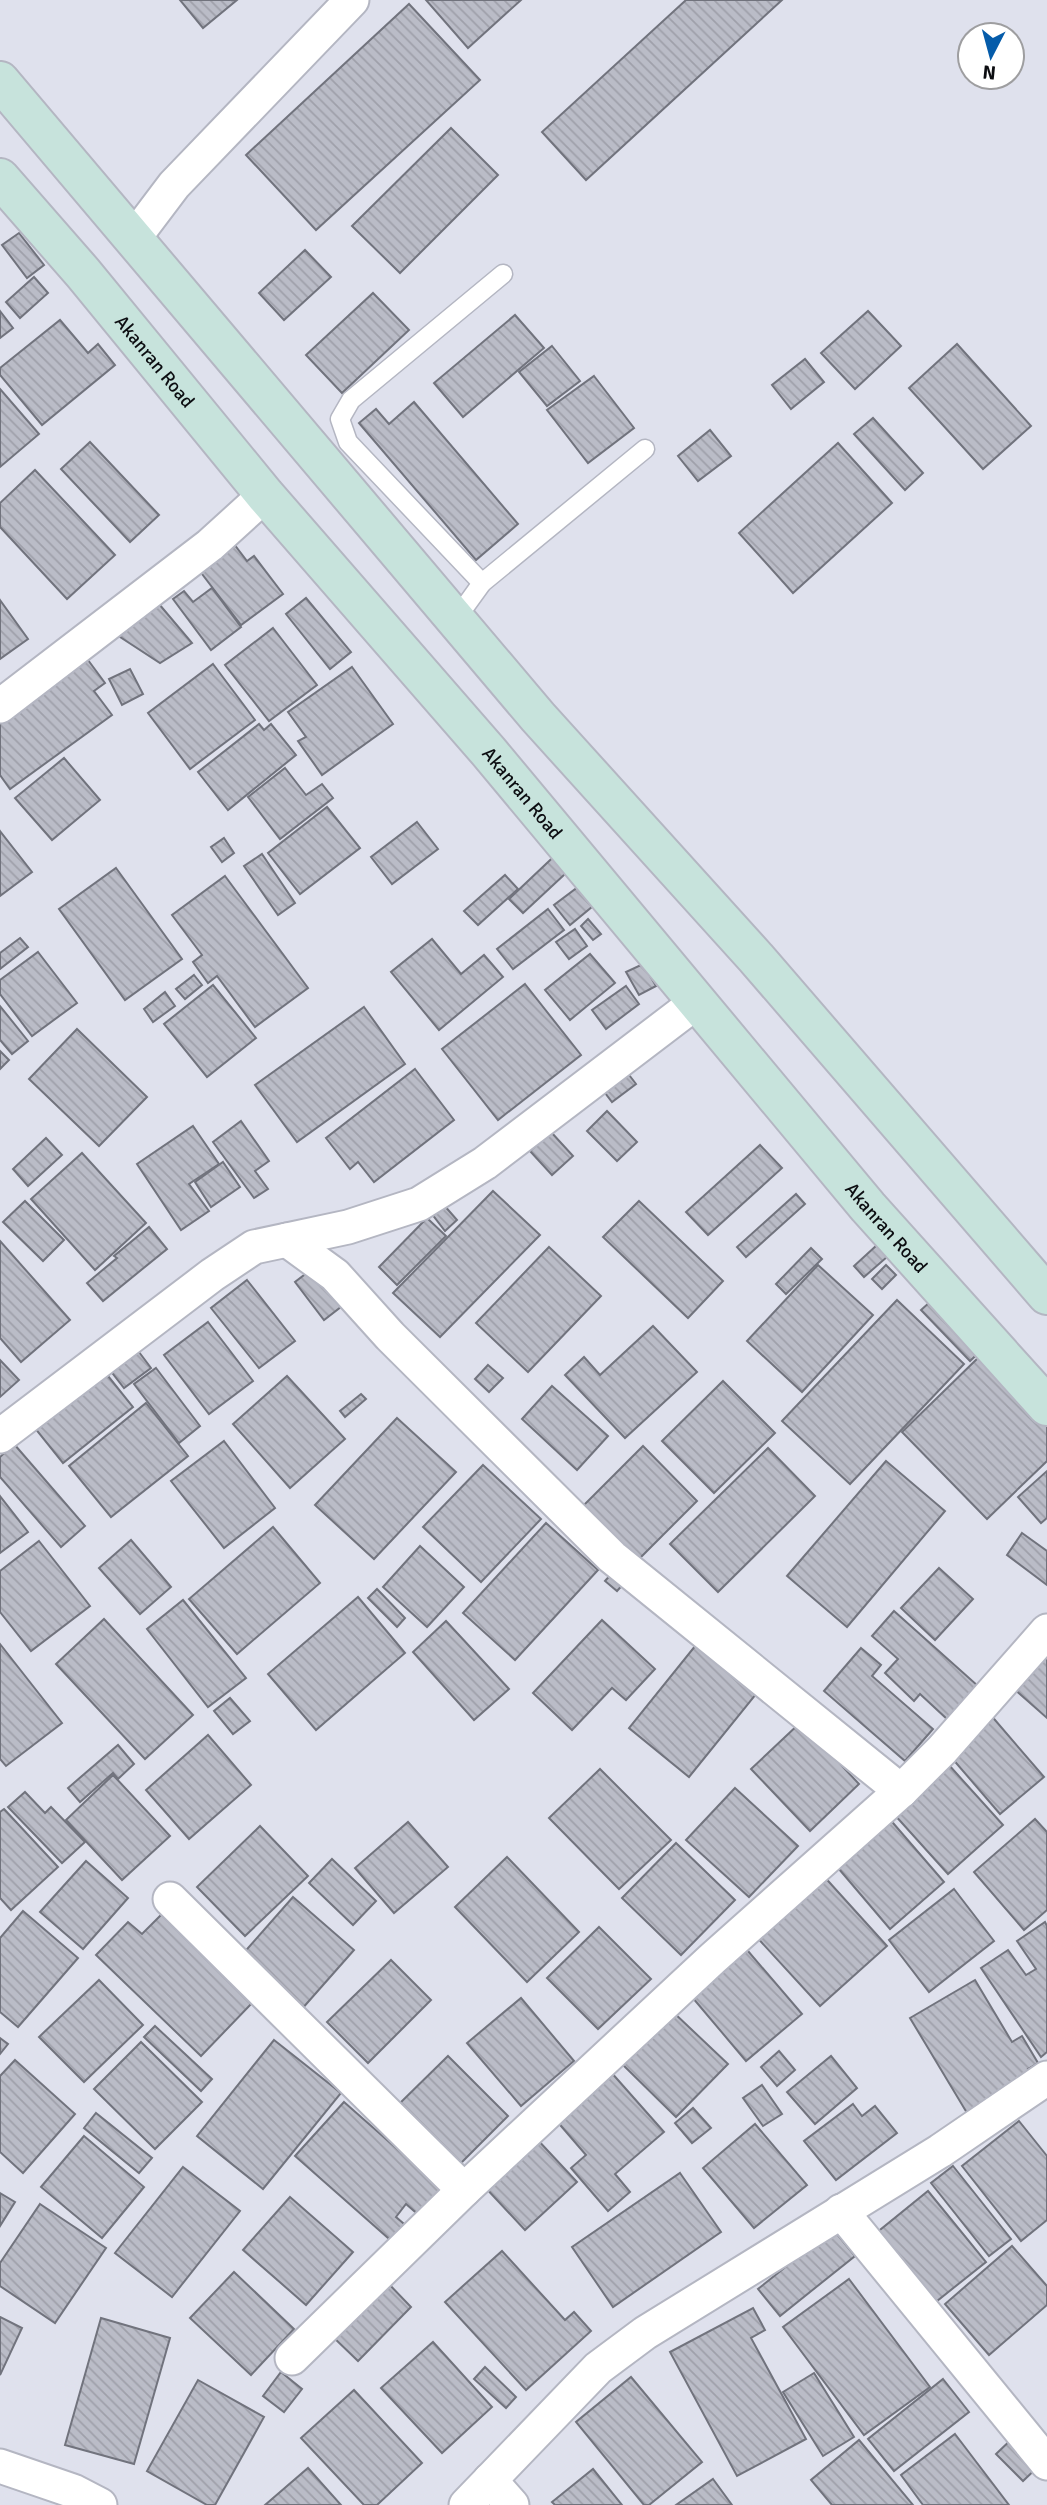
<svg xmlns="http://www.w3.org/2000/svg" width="1047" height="2505" font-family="Signika,sans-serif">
  <defs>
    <pattern id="building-back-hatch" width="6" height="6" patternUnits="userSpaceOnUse" patternTransform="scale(1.75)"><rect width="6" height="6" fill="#babcc7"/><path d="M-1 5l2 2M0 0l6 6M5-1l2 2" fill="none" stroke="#9fa0aa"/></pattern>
  </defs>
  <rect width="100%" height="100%" fill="#dfe1ed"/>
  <g fill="url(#building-back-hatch)" stroke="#71737d" stroke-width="2">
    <path d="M180,0H237L203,28Z"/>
    <path d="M426,0H521L468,48Z"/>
    <path d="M686,0H782L586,180L542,132Z"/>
    <path d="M409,4L480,80L316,230L246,155Z"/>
    <path d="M451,128L498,175L400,273L352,226Z"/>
    <path d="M19,233L44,265L27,278L2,245Z"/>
    <path d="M305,250L331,277L284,320L259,293Z"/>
    <path d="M34,277L48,293L20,318L6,302Z"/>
    <path d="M373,293L409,330L342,393L306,355Z"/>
    <path d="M0,311L13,328L0,338Z"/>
    <path d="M868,311L901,346L855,389L821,353Z"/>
    <path d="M515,315L544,348L463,417L434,383Z"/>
    <path d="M60,320L88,353L98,344L115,365L42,425L0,375V368Z"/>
    <path d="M957,344L1031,426L983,469L909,388Z"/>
    <path d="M552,346L580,381L547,406L519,372Z"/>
    <path d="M805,359L824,382L791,409L772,385Z"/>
    <path d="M594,376L634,428L588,463L547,410Z"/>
    <path d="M0,389L39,434L0,467Z"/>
    <path d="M414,402L518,524L476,560L359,423L376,409L389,424Z"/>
    <path d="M873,418L923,473L905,490L854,434Z"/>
    <path d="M710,430L731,456L698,481L678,456Z"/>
    <path d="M90,442L159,515L130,542L61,469Z"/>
    <path d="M838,443L892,503L793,593L739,533Z"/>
    <path d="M35,470L115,555L67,599L0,527V503Z"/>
    <path d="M234,544L247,561L254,556L283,594L241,625L199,570Z"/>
    <path d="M212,588L241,627L211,650L173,599L184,591L193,602Z"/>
    <path d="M306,598L351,652L330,669L286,614Z"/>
    <path d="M0,600L28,639L0,659Z"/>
    <path d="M159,604L192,643L160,663L117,635Z"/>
    <path d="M273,628L317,685L269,721L225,665Z"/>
    <path d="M88,660L105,683L94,691L112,715L10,789L0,775V724Z"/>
    <path d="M213,664L255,720L190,769L148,713Z"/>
    <path d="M352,667L393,724L322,775L298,741L306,737L288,712Z"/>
    <path d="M130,669L143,694L122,705L109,679Z"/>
    <path d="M259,724L264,730L271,724L296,755L228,810L198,772Z"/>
    <path d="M64,758L100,800L52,840L15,798Z"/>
    <path d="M285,768L306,795L322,784L333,798L280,839L248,797Z"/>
    <path d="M327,807L360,848L300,894L268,853Z"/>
    <path d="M417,822L438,849L392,884L371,857Z"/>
    <path d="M0,831L32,872L0,896Z"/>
    <path d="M224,838L234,853L222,862L211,847Z"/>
    <path d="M565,846L579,861L523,913L509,899Z"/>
    <path d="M262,854L295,903L278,915L244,866Z"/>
    <path d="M116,868L182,959L125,1000L59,909Z"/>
    <path d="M505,875L518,889L478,925L464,911Z"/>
    <path d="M225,876L308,988L255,1027L217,976L208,983L193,962L202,955L172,915Z"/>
    <path d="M578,887L593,906L570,925L554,905Z"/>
    <path d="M548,909L564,930L513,969L497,949Z"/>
    <path d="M588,919L601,934L593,940L581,926Z"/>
    <path d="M575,929L587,946L569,959L556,942Z"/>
    <path d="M20,938L28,947L0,969V953Z"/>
    <path d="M432,939L461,974L484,955L503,977L439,1030L391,972Z"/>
    <path d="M38,952L77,1003L32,1036L0,994V980Z"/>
    <path d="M590,954L615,983L570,1020L545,990Z"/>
    <path d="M643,964L656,986L639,995L626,972Z"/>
    <path d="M194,975L202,985L185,999L176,989Z"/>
    <path d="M525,984L581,1055L498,1120L442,1049Z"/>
    <path d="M213,985L256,1038L207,1077L164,1024Z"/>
    <path d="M626,986L639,1004L606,1029L592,1010Z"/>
    <path d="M165,992L175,1006L153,1022L144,1009Z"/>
    <path d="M0,1006L28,1041L12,1054L0,1040Z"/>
    <path d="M364,1007L405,1064L297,1142L255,1085Z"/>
    <path d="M77,1029L147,1097L99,1146L29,1079Z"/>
    <path d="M0,1051L9,1060L0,1069Z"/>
    <path d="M623,1067L636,1084L612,1102L599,1085Z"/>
    <path d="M415,1069L454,1120L374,1182L358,1162L350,1169L326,1138Z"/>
    <path d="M607,1111L637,1142L617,1161L587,1131Z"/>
    <path d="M241,1121L269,1161L255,1171L268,1189L254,1198L213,1142Z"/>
    <path d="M193,1126L219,1164L189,1184L209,1211L181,1230L137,1164Z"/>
    <path d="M551,1132L573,1156L552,1175L530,1151Z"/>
    <path d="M46,1138L62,1155L28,1186L13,1169Z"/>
    <path d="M760,1145L782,1168L708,1235L686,1212Z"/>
    <path d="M82,1153L146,1223L95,1270L31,1199Z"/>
    <path d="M223,1162L240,1187L211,1207L195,1182Z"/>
    <path d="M493,1191L540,1235L440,1337L393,1293Z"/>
    <path d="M796,1194L805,1204L746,1257L737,1247Z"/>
    <path d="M25,1201L64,1240L43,1261L3,1222Z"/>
    <path d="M639,1201L723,1281L688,1318L603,1237Z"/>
    <path d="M443,1204L457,1220L445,1231L432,1214Z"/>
    <path d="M427,1218L446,1236L397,1285L379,1267Z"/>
    <path d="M149,1227L167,1249L103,1301L87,1283L117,1258L114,1256Z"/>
    <path d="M0,1241L70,1320L21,1362L0,1338Z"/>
    <path d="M877,1245L887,1257L864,1277L854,1266Z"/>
    <path d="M549,1247L601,1296L528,1372L476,1323Z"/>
    <path d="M811,1248L822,1259L786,1294L776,1284Z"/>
    <path d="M317,1265L346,1303L324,1320L295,1282Z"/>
    <path d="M818,1265L873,1315L802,1392L747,1341Z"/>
    <path d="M886,1265L896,1275L882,1289L872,1279Z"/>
    <path d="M247,1280L295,1341L259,1368L211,1308Z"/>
    <path d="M940,1293L988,1344L970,1361L921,1310Z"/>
    <path d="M897,1300L964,1364L850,1484L782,1421Z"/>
    <path d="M208,1322L253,1381L209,1414L164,1355Z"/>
    <path d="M653,1326L697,1372L625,1438L565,1375L584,1357L600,1375Z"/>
    <path d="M133,1344L151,1368L124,1388L106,1365Z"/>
    <path d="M980,1356L1047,1425V1461L987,1519L902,1432Z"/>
    <path d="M0,1360L19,1380L0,1397Z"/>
    <path d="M488,1365L503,1378L489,1392L475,1379Z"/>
    <path d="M156,1368L200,1426L179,1443L134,1384Z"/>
    <path d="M104,1371L133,1407L63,1463L34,1427Z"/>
    <path d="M287,1376L345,1439L290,1488L233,1424Z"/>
    <path d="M723,1381L775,1433L714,1493L662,1441Z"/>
    <path d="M552,1386L608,1436L577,1470L522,1419Z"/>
    <path d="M361,1394L366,1399L345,1417L340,1411Z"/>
    <path d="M146,1403L188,1456L111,1517L69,1466Z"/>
    <path d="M397,1418L456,1472L374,1559L315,1505Z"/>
    <path d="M224,1441L275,1508L224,1548L171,1481Z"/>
    <path d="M14,1444L85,1526L61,1547L0,1477V1457Z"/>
    <path d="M643,1446L697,1501L635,1563L581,1508Z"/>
    <path d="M768,1448L815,1496L718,1592L670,1544Z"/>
    <path d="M886,1461L945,1511L847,1627L787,1576Z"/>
    <path d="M483,1465L541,1519L481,1582L423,1527Z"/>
    <path d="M1047,1471V1518L1041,1523L1018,1497Z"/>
    <path d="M0,1496L28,1532L0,1553Z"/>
    <path d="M546,1523L598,1570L515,1660L463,1613Z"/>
    <path d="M273,1527L320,1583L237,1654L189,1599Z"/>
    <path d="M1022,1533L1047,1551V1585L1007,1555Z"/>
    <path d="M131,1540L171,1587L140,1614L99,1568Z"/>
    <path d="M39,1541L90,1606L31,1651L0,1612V1571Z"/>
    <path d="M420,1546L464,1587L427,1627L383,1587Z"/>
    <path d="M939,1568L973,1599L935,1640L901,1608Z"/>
    <path d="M615,1570L626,1581L617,1591L605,1581Z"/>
    <path d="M377,1589L405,1618L397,1627L368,1598Z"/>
    <path d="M358,1597L405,1653L316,1730L268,1674Z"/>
    <path d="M183,1600L246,1678L208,1707L147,1629Z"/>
    <path d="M894,1611L978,1686L947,1719L920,1694L914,1701L885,1673L898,1659L872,1636Z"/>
    <path d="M104,1619L193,1715L145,1759L56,1664Z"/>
    <path d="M602,1620L655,1669L626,1700L612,1688L572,1730L533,1693Z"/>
    <path d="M446,1621L509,1689L474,1720L413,1652Z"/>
    <path d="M700,1640L761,1688L689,1777L629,1728Z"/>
    <path d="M0,1644L62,1723L6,1766L0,1759Z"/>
    <path d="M861,1648L881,1665L872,1676L933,1729L905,1761L824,1691Z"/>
    <path d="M1047,1648V1718L1012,1687Z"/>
    <path d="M230,1698L250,1721L233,1734L214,1711Z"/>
    <path d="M989,1713L1044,1777L1000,1814L945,1750Z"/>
    <path d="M801,1722L859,1784L810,1831L751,1769Z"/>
    <path d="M208,1735L251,1785L189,1839L146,1790Z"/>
    <path d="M118,1745L134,1764L118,1779L113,1773L80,1802L68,1788Z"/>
    <path d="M948,1764L1003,1825L948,1874L893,1813Z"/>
    <path d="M600,1769L671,1840L619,1889L549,1818Z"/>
    <path d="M113,1775L170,1836L122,1880L66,1820Z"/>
    <path d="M735,1788L798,1846L749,1897L686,1840Z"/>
    <path d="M25,1792L45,1813L51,1807L85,1842L62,1863L8,1807Z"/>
    <path d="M4,1809L58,1867L11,1910L0,1898V1812Z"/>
    <path d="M887,1816L944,1882L890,1929L833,1862Z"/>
    <path d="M1035,1819L1047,1832V1910L1024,1930L974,1872Z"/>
    <path d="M408,1822L448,1867L394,1913L355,1868Z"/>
    <path d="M260,1826L308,1876L245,1936L197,1887Z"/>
    <path d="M676,1843L735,1900L681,1955L622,1898Z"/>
    <path d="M507,1857L579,1932L527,1982L455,1907Z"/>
    <path d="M332,1859L376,1901L353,1925L309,1883Z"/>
    <path d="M86,1861L128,1898L83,1949L40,1912Z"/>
    <path d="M820,1872L887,1946L820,2006L752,1932Z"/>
    <path d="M954,1889L994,1941L929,1992L889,1940Z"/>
    <path d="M293,1897L354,1950L301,2010L241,1956Z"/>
    <path d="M23,1911L78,1958L18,2027L0,2012V1938Z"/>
    <path d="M162,1914L253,2002L201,2056L96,1955L128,1922L142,1934Z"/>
    <path d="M1045,1922L1047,1926V2052L1041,2057L981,1968L1008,1950L1026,1975L1036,1969L1017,1941Z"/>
    <path d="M599,1927L651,1979L598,2029L547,1978Z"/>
    <path d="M742,1944L802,2014L746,2061L687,1991Z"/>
    <path d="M391,1960L431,2000L368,2063L327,2022Z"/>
    <path d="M99,1980L143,2025L84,2082L39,2037Z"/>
    <path d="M975,1980L1012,2042L1022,2036L1038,2063L1028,2069L1032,2075L967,2113L910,2018Z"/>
    <path d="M521,1998L574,2061L521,2106L467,2043Z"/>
    <path d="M672,2011L728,2064L676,2117L621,2063Z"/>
    <path d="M155,2026L212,2079L201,2091L144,2037Z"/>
    <path d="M0,2038L8,2044L0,2054Z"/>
    <path d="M274,2040L341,2093L263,2189L197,2136Z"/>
    <path d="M141,2042L202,2102L155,2149L94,2089Z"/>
    <path d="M779,2051L795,2070L777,2086L761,2067Z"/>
    <path d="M448,2056L508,2116L458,2166L397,2106Z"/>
    <path d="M831,2056L857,2088L815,2124L787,2092Z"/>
    <path d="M15,2060L75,2114L23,2173L0,2152V2076Z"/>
    <path d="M610,2071L664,2132L615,2174L630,2192L608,2211L571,2168L586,2155L555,2119Z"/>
    <path d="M762,2085L782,2114L763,2126L743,2098Z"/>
    <path d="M344,2102L445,2191L421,2217L406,2204L396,2217L410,2229L396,2245L295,2156Z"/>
    <path d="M853,2104L862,2116L875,2106L897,2133L836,2180L804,2141Z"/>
    <path d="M693,2108L711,2128L692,2143L675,2123Z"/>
    <path d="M96,2113L152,2158L139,2173L84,2128Z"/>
    <path d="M1019,2121L1047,2156V2220L1021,2241L962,2166Z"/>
    <path d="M755,2124L807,2185L754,2228L703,2168Z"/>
    <path d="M84,2136L144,2187L102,2238L41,2187Z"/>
    <path d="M535,2137L577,2182L525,2230L483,2185Z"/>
    <path d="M953,2166L1011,2239L989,2256L931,2183Z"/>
    <path d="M183,2167L240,2211L172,2297L115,2253Z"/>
    <path d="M680,2173L721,2232L613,2307L572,2247Z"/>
    <path d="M928,2191L986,2262L932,2305L875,2234Z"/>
    <path d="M0,2193L15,2202L0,2226Z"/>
    <path d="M290,2197L353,2252L306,2305L243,2250Z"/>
    <path d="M40,2204L106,2248L55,2323L0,2286V2263Z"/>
    <path d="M833,2229L855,2256L780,2316L758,2289Z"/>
    <path d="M1012,2246L1047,2286V2305L989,2355L945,2304Z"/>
    <path d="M502,2251L565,2320L574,2312L591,2331L526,2390L445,2302Z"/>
    <path d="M234,2272L294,2329L251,2375L190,2318Z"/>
    <path d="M849,2279L930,2387L864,2435L783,2327Z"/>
    <path d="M385,2280L411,2307L358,2361L331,2335Z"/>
    <path d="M753,2308L765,2330L751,2338L806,2439L737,2476L670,2352Z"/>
    <path d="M0,2317L22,2328L0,2375Z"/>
    <path d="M101,2318L170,2338L134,2464L65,2445Z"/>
    <path d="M433,2342L492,2407L442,2453L381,2388Z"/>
    <path d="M485,2367L516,2397L506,2408L474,2379Z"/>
    <path d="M281,2372L302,2389L284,2412L263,2396Z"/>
    <path d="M814,2373L854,2437L823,2456L783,2392Z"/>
    <path d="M631,2377L702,2462L649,2505H644L576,2422Z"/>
    <path d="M943,2379L969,2412L894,2471L868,2439Z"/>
    <path d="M198,2380L264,2417L215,2505H207L147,2471Z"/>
    <path d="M354,2390L422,2463L377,2505H364L301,2438Z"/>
    <path d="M955,2434L1009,2505H923L901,2475Z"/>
    <path d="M1017,2434L1043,2462L1023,2481L996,2454Z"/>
    <path d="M859,2440L913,2505H832L811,2480Z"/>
    <path d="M308,2468L341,2505H265Z"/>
    <path d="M593,2469L622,2505H555L552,2502Z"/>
    <path d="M713,2479L732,2505H676Z"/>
  </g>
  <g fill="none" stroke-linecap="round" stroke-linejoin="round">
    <defs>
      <g id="lane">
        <path d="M482,583L348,442L340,419L351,400L503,274"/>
        <path d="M456,619L482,583L645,449"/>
      </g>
      <g id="street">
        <path d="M134,238L174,185L352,0"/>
        <path d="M0,706L210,545L265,495"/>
        <path d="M287,1240L335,1275L390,1336L612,1557L901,1791"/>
        <path d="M0,1436L212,1275L254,1247L348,1227L419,1204L485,1163L698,1001"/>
        <path d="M170,1899L464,2190"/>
        <path d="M841,2211L1047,2463"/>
        <path d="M292,2358L464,2190L712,1959L901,1791L942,1750L1047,1631"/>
        <path d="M0,2466L73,2491L100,2505"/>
        <path d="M490,2480L512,2505"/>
        <path d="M466,2505L598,2368L645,2333L940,2151L1047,2078"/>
      </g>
      <g id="secondary">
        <path d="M0,81L538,717L756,958L1047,1295"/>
        <path id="s1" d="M0,178L83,273L265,495L488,751L868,1207L1047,1406"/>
      </g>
    </defs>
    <use href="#lane" stroke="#b4b6c2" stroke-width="21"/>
    <use href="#street" stroke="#b4b6c2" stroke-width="37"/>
    <use href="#secondary" stroke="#b4b6c2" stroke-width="42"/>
    <use href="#lane" stroke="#fff" stroke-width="18"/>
    <use href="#street" stroke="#fff" stroke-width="33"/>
    <use href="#secondary" stroke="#c7e3dc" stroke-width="38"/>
  </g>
  <g text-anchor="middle" stroke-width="6" stroke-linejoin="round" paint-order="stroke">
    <g font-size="19" fill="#0c0d11" stroke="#fff">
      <text dy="7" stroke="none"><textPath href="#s1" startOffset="240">Akanran Road</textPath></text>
      <text dy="7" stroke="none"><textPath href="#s1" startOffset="807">Akanran Road</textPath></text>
      <text dy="7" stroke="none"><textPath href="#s1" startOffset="1374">Akanran Road</textPath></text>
    </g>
  </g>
  <g transform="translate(991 56) rotate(186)"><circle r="33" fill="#ffffff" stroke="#9e9ea0" stroke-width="2"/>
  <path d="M0-5L12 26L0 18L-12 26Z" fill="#055caa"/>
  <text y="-10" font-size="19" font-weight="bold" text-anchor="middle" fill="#0c0d11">N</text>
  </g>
</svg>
